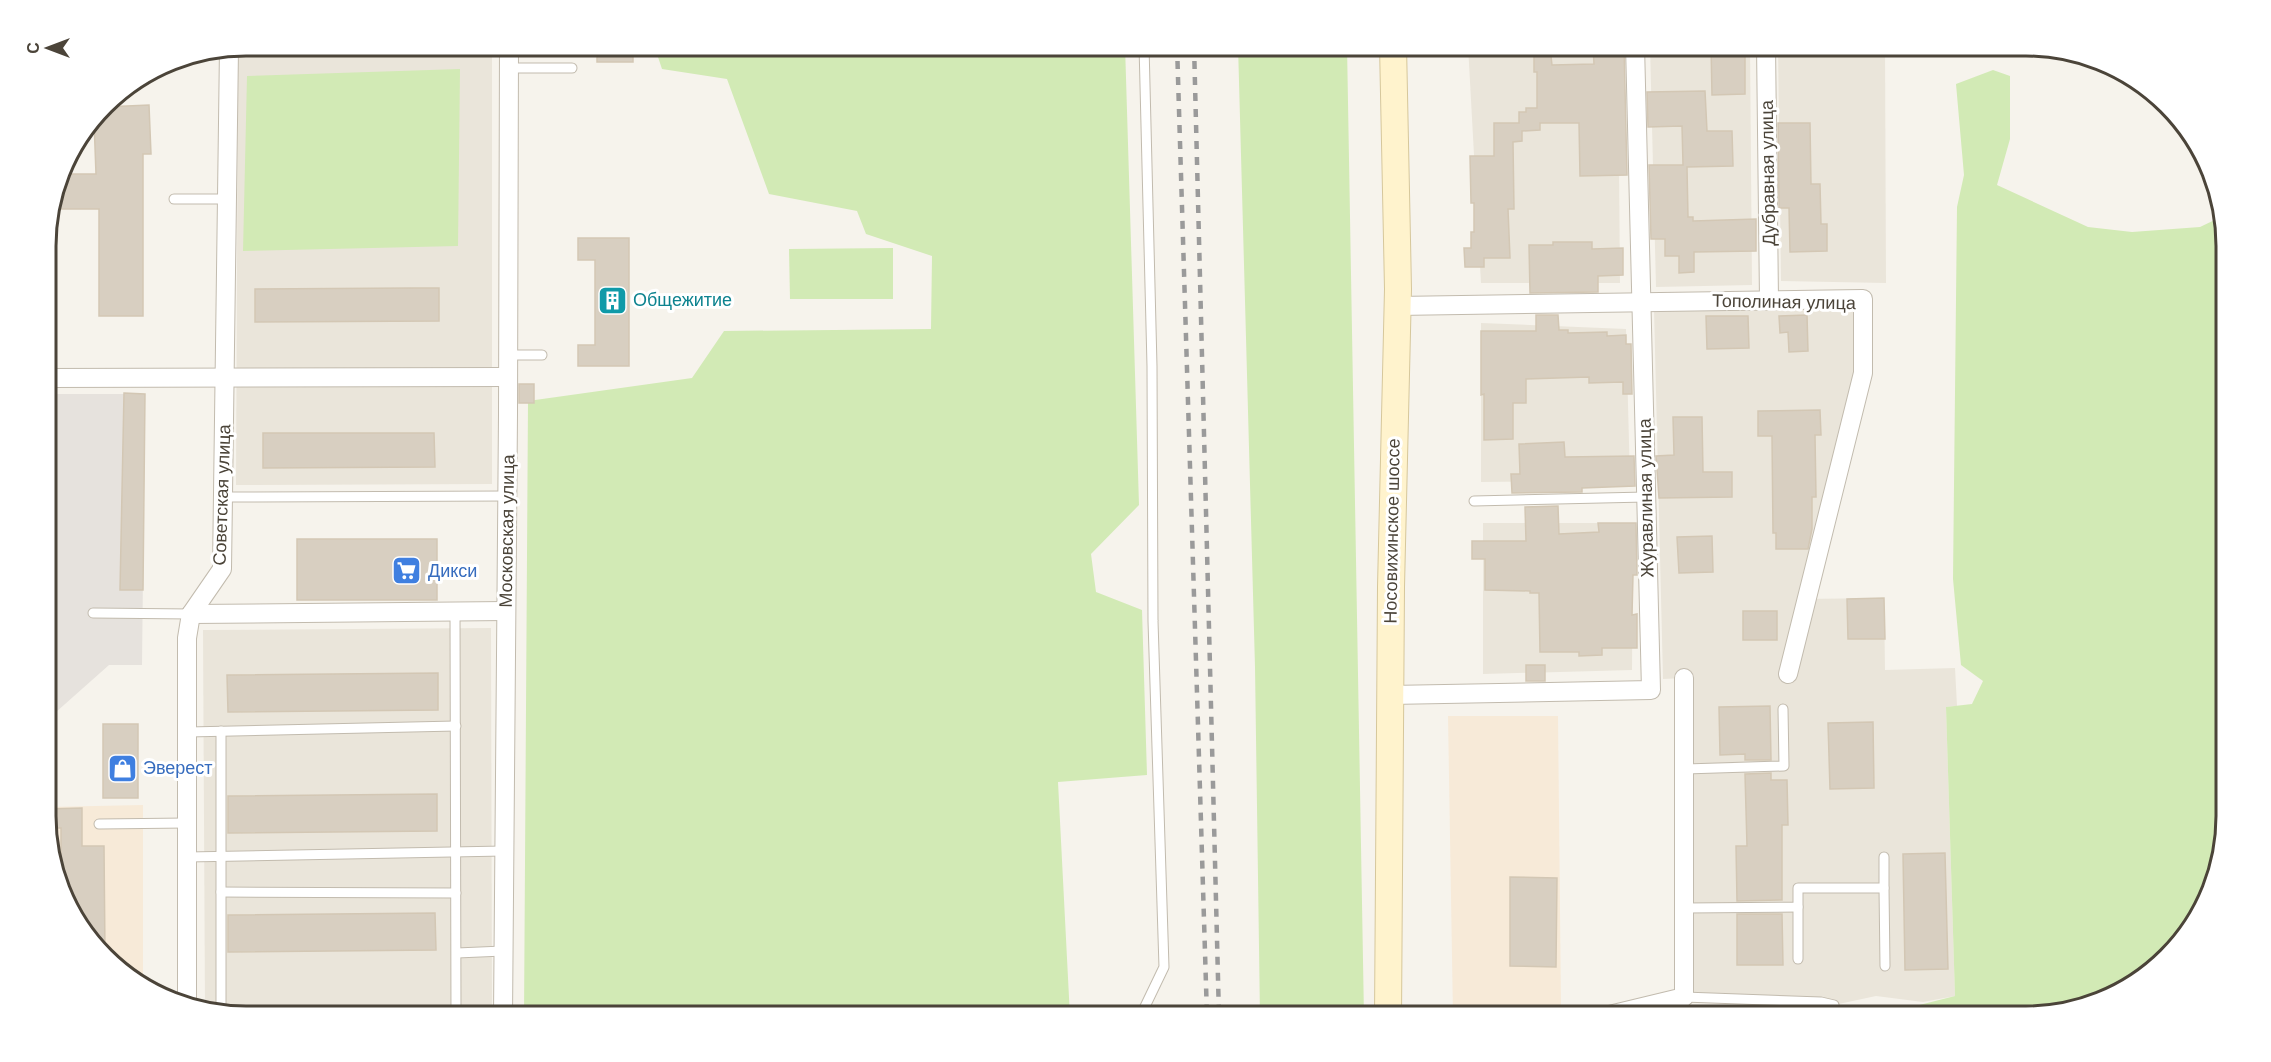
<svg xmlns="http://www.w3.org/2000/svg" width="2271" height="1062" font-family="Arial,sans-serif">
  <rect width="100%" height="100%" fill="#f6f3ec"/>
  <g fill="#eae5da">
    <path d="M246,45H492V484L236,485L238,46Z"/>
    <path d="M1468,45H1618L1620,283H1481Z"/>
    <path d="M1650,45H1750L1752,285L1656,287Z"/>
    <path d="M1778,45H1885L1886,283L1781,281Z"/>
    <path d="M1856,305L1857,372L1801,599L1884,598L1885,670L1955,668L1957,706L1946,707L1955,996L1923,1002L1876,996L1834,1005L1684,997V678L1663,679L1654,309Z"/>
    <path d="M1481,323L1626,329L1630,480L1481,482Z"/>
    <path d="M1483,523H1633L1632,670L1483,674Z"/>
    <path d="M491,628L492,1017H246L205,1009L203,630Z"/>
  </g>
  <g fill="#f7ead8">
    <path d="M1448,716H1558L1561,1006L1510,1017H1453Z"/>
    <path d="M143,805V982L86,938L47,843V807Z"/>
  </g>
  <path fill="#e6e2dd" d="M46,394H145L142,665H109L47,720Z"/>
  <g fill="#d2eab5">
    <path d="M654,45H1125L1139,505L1091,554L1096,592L1142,610L1147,775L1058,782L1070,1017H524L528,401L692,378L724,331L931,329L932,256L866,234L857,211L769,194L727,79L662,69Z"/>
    <path d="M1238,45H1347L1364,1017H1260L1255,667Z"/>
    <path d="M460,69L458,246L243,251L247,76Z"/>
    <path d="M1993,70L2010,76V139L1997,185L2088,227L2132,232L2200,227L2223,216L2224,220L2226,817L2211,893L2184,939L2137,983L2038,1017H1872L1955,996L1946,707L1972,704L1983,681L1961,665L1953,579L1957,207L1964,175L1956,84Z"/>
    <path d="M893,248V299H790L789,249Z"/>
  </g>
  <g fill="#d8cfc1" stroke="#d3c7b4" stroke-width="1.5">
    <rect x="597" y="45" width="36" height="17"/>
    <path d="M1593,45H1624L1627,175L1580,176L1579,123H1540V130L1522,131V141L1513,142L1514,209H1508L1510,258H1484V267H1465L1464,248H1471V232H1474V203H1471L1470,156H1494V123H1519V112H1526V108H1537V72H1534V56H1551L1552,65L1594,64Z"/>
    <path d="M1711,45H1745V94L1712,95Z"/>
    <path d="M1705,91L1707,131H1732L1733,166L1687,167L1688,217H1693V221L1756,219V251L1694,252V272L1679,273V256H1665V239H1651L1649,165H1683L1682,126L1648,127L1647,92Z"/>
    <path d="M149,105L151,154H143V316H99V209H52L61,174H96L94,120L104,107Z"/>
    <path d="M1778,123H1810L1811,184H1820L1821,224H1827V251L1790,252L1789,208H1779Z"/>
    <path d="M578,238H629V366H578V345H595V260H578Z"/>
    <path d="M1553,242H1592V249L1623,248V275L1598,276V292L1530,293L1529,245H1553Z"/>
    <path d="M413,288H439V321L255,322V289Z"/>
    <path d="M1536,315H1558L1559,330H1568V333L1607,332V336L1626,335V344H1631L1632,394H1623V382L1589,383V377L1526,379V403H1513V439L1484,440V394L1481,395V331H1536Z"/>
    <path d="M1807,315L1808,351L1789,352L1788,332L1780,333L1779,316Z"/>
    <path d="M1706,316H1748L1749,348L1707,349Z"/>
    <rect x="519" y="384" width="15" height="19"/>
    <path d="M124,393L145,394L143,590H120Z"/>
    <path d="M1820,410L1821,435H1815L1816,497H1812V529L1808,549H1776V533H1773L1772,436H1758V411Z"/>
    <path d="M1673,417H1702L1703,472H1732V497L1659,498L1656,456L1674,455Z"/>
    <path d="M263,433H434L435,467L263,468Z"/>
    <path d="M1564,442L1565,457L1634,456L1635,486L1582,488V492L1512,493L1511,474H1520L1519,444Z"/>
    <path d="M1558,506L1559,534L1599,532L1598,523H1636L1637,575H1633L1632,615L1637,614V648H1602V655L1579,656V652H1540L1539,593H1530V591L1485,590V559H1472V541H1526L1525,507Z"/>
    <path d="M1712,536L1713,572L1679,573L1677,537Z"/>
    <rect x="297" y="539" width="140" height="61"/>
    <path d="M1884,598L1885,639H1848L1847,599Z"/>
    <rect x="1743" y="611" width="34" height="29"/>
    <rect x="1526" y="665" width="19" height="16"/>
    <path d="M438,673V710L228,712L227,675Z"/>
    <path d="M1770,706L1771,760H1745V754L1720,755L1719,707Z"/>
    <path d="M1873,722L1874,788L1830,789L1828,723Z"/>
    <rect x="103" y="724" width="35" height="74"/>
    <path d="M1771,773V780H1787L1788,825H1782V900L1737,901L1736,846H1747L1745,774Z"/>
    <path d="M437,794V831L228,833V796Z"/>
    <path d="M82,808V846H104L105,953L86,938L61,878V828H47V809Z"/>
    <path d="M1945,853L1948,969L1905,970L1903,854Z"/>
    <path d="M1510,877L1557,878L1556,967L1510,966Z"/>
    <path d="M435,913L436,950L228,952V915Z"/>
    <path d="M1737,914H1782L1783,965H1737Z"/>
  </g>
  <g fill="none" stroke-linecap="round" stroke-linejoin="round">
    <defs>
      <g id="service">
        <path d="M509,68H572"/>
        <path d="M174,199H227"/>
        <path d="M508,355H542"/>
        <path d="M223,497L507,496"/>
        <path d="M1474,501L1646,497"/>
        <path d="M455,611L456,1017"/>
        <path d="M93,613L191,614"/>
        <path d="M188,732L456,726"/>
        <path d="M1685,769L1784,766L1783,709"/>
        <path d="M99,824L187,823"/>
        <path d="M187,857L504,851"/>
        <path d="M1884,857V888"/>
        <path d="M221,892L456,893"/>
        <path d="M1798,907V959"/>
        <path d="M1686,908L1798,907V888H1884L1885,966"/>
        <path d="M457,953L503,951"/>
        <path d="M1684,997L1821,1002L1834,1005L1836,1017"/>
        <path d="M221,1012V731"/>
        <path d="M1140,1017L1164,967L1153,621L1152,366L1144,45"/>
      </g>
      <g id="minor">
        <path d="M1766,45L1769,300"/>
        <path d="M1397,306L1863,299V373L1788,674"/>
        <path d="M46,378L508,377"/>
        <path d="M191,614L506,611"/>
        <path d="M1390,695L1651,690L1635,45"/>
        <path d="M187,1005V638L191,614L222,569L229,48"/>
        <path d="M503,1017L508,414L509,45"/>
        <path d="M1601,1017L1684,997V678"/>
      </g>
      <path id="secondary" d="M1388,1017L1391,587L1398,289L1393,45"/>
    </defs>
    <use href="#service" stroke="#c2bbae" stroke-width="11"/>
    <use href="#minor" stroke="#c2bbae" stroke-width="20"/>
    <use href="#secondary" stroke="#d6c79b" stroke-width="28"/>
    <use href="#service" stroke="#fff" stroke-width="9"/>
    <use href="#minor" stroke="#fff" stroke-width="18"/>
    <use href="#secondary" stroke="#fff3cd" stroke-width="26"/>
    <g stroke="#9a9a9a" stroke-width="4.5" stroke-dasharray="8 8" stroke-linecap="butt">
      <path d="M1177,45L1207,1017"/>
      <path d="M1194,45L1219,1017"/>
    </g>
  </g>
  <defs>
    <symbol id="building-square" viewBox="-11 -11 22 22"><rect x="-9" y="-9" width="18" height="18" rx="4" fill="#0f9aa8" stroke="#fff"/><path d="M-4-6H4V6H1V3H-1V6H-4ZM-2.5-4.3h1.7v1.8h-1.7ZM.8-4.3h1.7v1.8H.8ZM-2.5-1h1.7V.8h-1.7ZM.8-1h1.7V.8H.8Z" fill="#fff"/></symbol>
    <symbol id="supermarket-square" viewBox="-11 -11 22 22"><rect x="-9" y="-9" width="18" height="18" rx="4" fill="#3f7fe0" stroke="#fff"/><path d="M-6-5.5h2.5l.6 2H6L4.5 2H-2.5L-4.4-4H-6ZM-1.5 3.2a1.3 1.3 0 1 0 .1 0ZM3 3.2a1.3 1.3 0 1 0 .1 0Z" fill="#fff"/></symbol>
    <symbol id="shop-square" viewBox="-11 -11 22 22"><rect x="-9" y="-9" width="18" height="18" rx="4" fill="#3f7fe0" stroke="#fff"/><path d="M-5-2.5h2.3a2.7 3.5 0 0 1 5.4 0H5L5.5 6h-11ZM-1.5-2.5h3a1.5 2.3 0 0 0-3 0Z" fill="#fff"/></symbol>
  </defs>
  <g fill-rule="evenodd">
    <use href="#building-square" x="596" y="284" width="33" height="33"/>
    <use href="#supermarket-square" x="390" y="554" width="33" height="33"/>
    <use href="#shop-square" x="106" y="752" width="33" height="33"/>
  </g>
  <g text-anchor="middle" stroke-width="6" stroke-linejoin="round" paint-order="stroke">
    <g font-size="18" fill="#4b4439" stroke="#fff">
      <text transform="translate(1768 173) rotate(-91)" y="6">Дубравная улица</text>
      <text transform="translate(1784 302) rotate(1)" y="6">Тополиная улица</text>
      <text transform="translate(222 495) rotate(-88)" y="6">Советская улица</text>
      <text transform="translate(1646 498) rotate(-91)" y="6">Журавлиная улица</text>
      <text transform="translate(507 531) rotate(-89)" y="6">Московская улица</text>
      <text transform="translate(1392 531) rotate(-89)" y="6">Носовихинское шоссе</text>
    </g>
    <g font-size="18" fill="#0d838f" stroke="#fff" text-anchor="start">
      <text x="633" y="306">Общежитие</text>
    </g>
    <g font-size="18" fill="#366cbe" stroke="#fff" text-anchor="start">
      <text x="428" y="577">Дикси</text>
      <text x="143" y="774">Эверест</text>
    </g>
  </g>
  <path d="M0 0H2271V1062H0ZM246 56H2026A190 190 0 0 1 2216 246V816A190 190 0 0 1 2026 1006H246A190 190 0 0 1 56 816V246A190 190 0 0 1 246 56Z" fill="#fff" fill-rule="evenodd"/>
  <path fill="none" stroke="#4b4439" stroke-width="3" d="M246 56H2026A190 190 0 0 1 2216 246V816A190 190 0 0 1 2026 1006H246A190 190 0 0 1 56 816V246A190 190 0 0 1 246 56Z"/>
  <g transform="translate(48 48) rotate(270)" stroke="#ffffff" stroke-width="4.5" paint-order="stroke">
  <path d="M0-4.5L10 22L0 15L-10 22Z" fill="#4b4439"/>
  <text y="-9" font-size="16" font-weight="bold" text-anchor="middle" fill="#4b4439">С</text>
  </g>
</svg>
